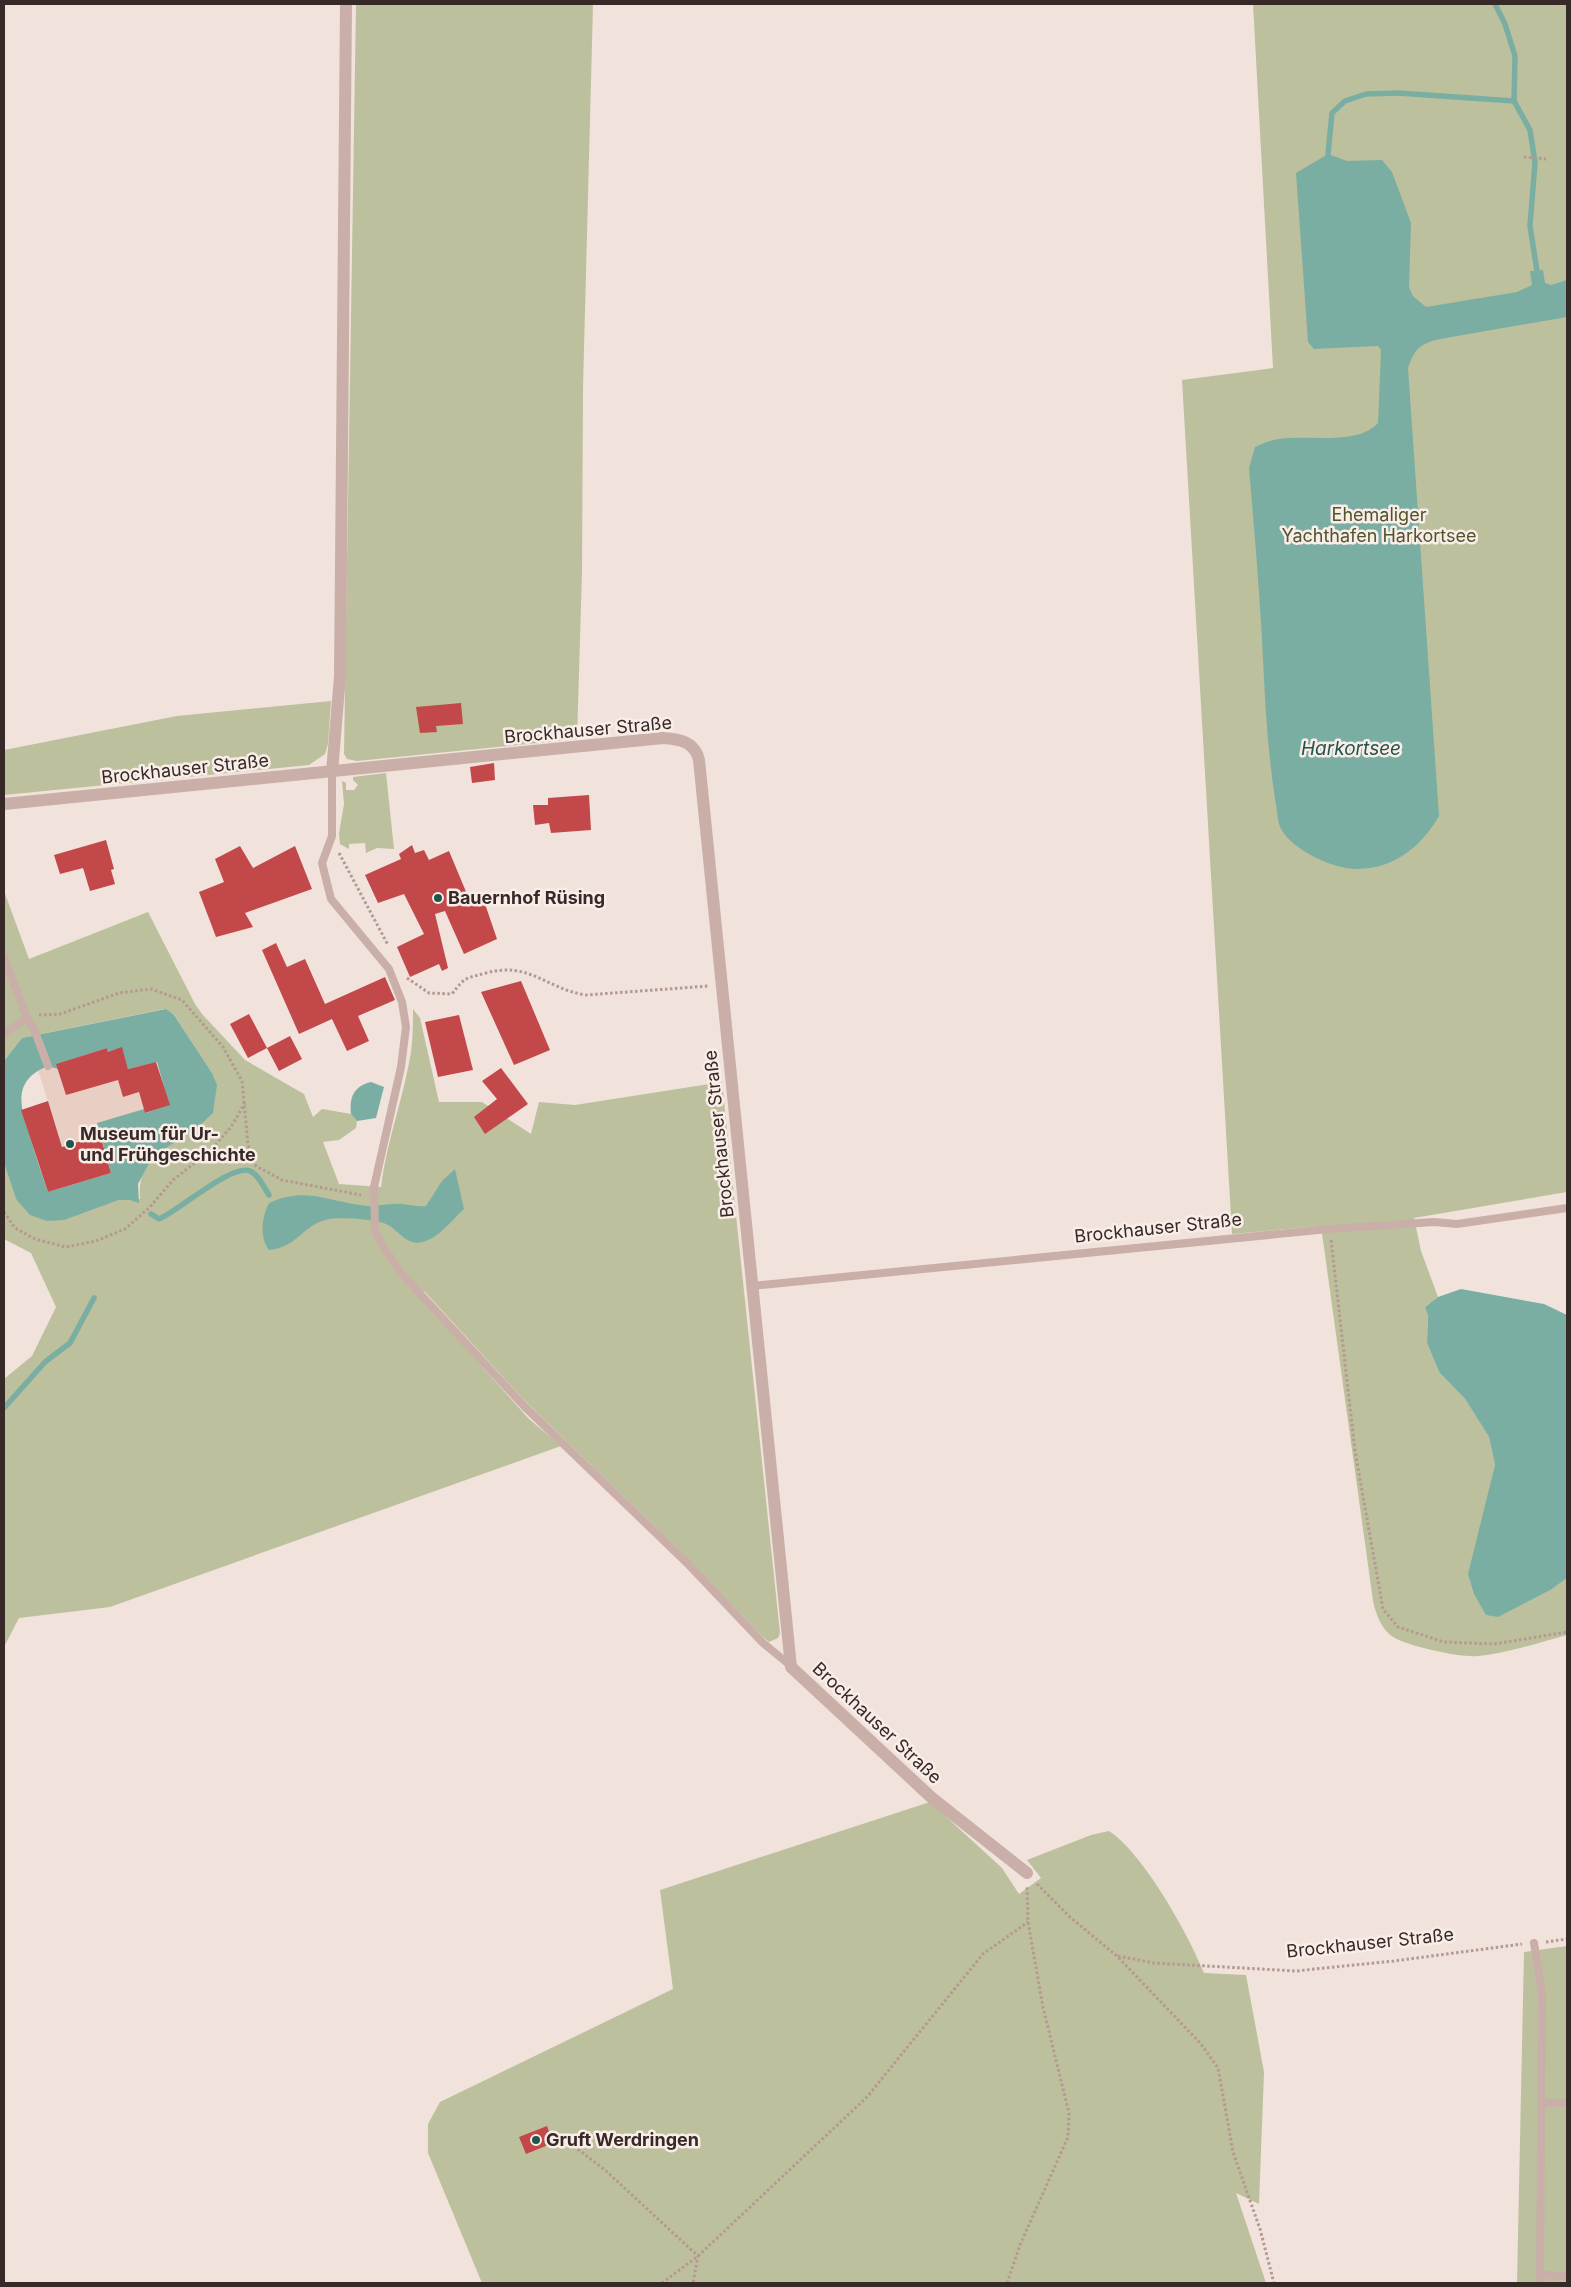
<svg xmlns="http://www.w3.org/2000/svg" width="1571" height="2287" font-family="Inter,sans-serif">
  <rect width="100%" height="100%" fill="#f1e2dc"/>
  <g fill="#bdc09c">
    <path d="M356,4H593L583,388L582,572L577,739L357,761L347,759L344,754Z"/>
    <path d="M1253,4H1567V1192L1414,1218L1421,1251L1438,1297L1425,1307L1428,1316L1427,1343L1439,1372L1465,1399L1489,1437L1495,1465L1487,1502L1552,1589L1567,1578V1635C1538,1643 1508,1653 1478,1656C1461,1658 1407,1646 1393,1637C1381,1629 1376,1614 1373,1601L1321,1226L1232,1234L1182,380L1273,368Z"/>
    <path d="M331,701L328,744L325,754L309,765L4,795V750L177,716Z"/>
    <path d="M386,773L394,849L377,848L366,853L365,843L349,844V849L340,844L339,833L344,804L342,781L346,783V790H354L358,785L353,780V777Z"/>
    <path d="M4,891L29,959L148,912L195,1004L202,1014L245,1060L304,1094L313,1117L322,1109L351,1114L357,1121L356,1128L339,1140L323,1142L339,1184L381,1187C386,1145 401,1105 409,1063C413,1045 413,1027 413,1009L420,1018L439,1102H482L531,1134L539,1102L575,1105L722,1082L780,1633L778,1638L769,1642L763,1637L682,1553L524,1400L424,1291L419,1296L529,1419L561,1446L110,1607L19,1618L4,1647V1379L32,1356L56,1307L31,1253L4,1239V1163L16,1199L47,1221L64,1219L119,1200L140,1199C136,1158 167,1147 196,1129L212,1073L174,1015L165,1009L22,1038L4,1061Z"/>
    <path d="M930,1802L1002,1868L1019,1894L1041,1878L1027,1860L1091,1835L1109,1831C1143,1853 1189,1935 1204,1973L1246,1975L1264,2072L1259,2204L1236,2193L1266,2283H482L428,2153V2124L440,2102L673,1989L660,1890Z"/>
    <path d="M1567,1946V2283H1517L1524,1952Z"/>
  </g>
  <path fill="#e9cec3" d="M48,1065L58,1069L118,1080L123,1097L139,1092L144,1109L98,1123L100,1135L62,1146L38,1070Z"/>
  <g fill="#7baea3" fill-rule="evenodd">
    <path d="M1328,154L1347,161L1382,160L1392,172L1411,223L1409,287L1413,296L1426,307L1517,292L1532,285L1530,271L1543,270L1545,283L1551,285L1567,280V317L1440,339C1420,344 1415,348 1408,368L1439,816C1421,847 1395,868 1358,869C1335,870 1292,850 1281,829C1277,821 1277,808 1275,799C1269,759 1266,719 1264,679C1261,608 1255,538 1249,468L1255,447C1260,445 1265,442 1270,441C1301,432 1355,448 1378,423L1381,350L1378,346L1314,349L1308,342L1296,173Z"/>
    <path d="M166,1009L174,1015L212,1073L217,1085L213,1113L196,1129L153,1156L138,1184L139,1203L130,1200H119L64,1220L47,1221L30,1215L16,1199L4,1163V1061L22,1038ZM107,1048L108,1052L119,1049L123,1052L128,1069L157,1062L169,1105L146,1113L144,1109L97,1123L111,1173L48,1192C42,1175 36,1157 31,1140C21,1109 10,1081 48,1066L58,1069L57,1064Z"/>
    <path d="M371,1082L384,1087L376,1118L357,1121L351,1114C349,1097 354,1086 371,1082Z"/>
    <path d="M455,1169L464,1209C452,1220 438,1239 422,1242C406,1246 399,1230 386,1224C376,1219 340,1217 329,1219C303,1224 297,1248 269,1250C259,1236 262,1217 269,1203C305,1187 324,1200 360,1205C374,1208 388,1203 403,1204C411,1205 418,1207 426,1206L442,1181Z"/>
    <path d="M1461,1289L1544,1304L1567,1315V1578L1552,1589L1498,1617L1486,1615L1474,1594L1468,1574L1495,1465L1489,1437L1465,1399L1439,1372L1427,1343L1428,1316L1425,1307L1438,1297Z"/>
  </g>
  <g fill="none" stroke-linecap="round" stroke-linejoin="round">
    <g stroke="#7baea3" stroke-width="5.5">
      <path d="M1495,4L1505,24L1515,56L1514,101L1530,130L1535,162L1530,226L1537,271"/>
      <path d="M1328,154L1332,113L1345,101L1366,94L1398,93L1514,101"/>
      <path d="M151,1214L159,1219C177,1212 232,1163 250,1171C259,1175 264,1188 269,1195"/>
      <path d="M4,1408L45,1362L70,1343L94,1298"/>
    </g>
  </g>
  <g fill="#c3484a">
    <path d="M461,703L463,724L436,726L437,732L420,733L416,707Z"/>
    <path d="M494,763L495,780L472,783L470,767Z"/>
    <path d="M589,795L591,830L551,833L549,823L535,825L533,805H548V798Z"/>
    <path d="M106,840L114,869L111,870L115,884L90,891L83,868L60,874L54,855Z"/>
    <path d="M412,845L415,853L424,850L429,860L449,851L472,906L484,901L497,939L464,954L445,911L435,914L448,968L442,971L439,964L410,977L397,947L424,934L404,894L378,903L365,875L401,859L399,854Z"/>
    <path d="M240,846L253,868L295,846L312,889L245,913L253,927L216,937L199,892L224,882L215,859Z"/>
    <path d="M276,943L287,967L305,959L325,1004L385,977L395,1000L358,1016L369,1041L347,1051L332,1019L299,1034L262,950Z"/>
    <path d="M521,981L550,1050L514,1065L481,992Z"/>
    <path d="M249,1014L267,1048L248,1058L230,1024Z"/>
    <path d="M459,1015L473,1070L438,1077L425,1022Z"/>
    <path d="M290,1036L302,1059L279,1071L267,1048Z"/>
    <path d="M122,1047L128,1069L156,1062L170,1105L145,1113L139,1092L123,1097L118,1080L66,1095L56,1064L107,1048L108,1052Z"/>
    <path d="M501,1068L528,1104L485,1134L474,1117L497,1099L482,1081Z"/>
    <path d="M48,1101L62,1147L100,1135L111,1173L48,1192L21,1110Z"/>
    <path d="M547,2126L553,2143L526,2154L519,2137Z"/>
  </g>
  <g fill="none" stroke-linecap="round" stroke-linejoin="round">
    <g stroke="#b59892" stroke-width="3" stroke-dasharray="2.5 2.5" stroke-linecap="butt">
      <path d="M1524,157L1546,159"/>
      <path d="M339,853L388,945"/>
      <path d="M407,978L429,993L452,994C466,976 464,979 486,973C530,961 546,989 586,995L709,986"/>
      <path d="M39,1015L60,1014L119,993L151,989L182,1000L223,1047L242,1081L248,1145L256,1166L282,1180L361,1195"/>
      <path d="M4,1212L15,1228L35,1239L66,1247L96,1241L125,1229L149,1208L173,1180L210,1151L231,1127L245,1103"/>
      <path d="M1331,1240L1355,1451L1383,1609L1398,1627L1444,1642L1494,1644L1567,1632"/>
      <path d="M1037,1884L1071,1918L1117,1956L1201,2044L1218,2068L1233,2152L1260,2229L1274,2283"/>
      <path d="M1546,1942L1567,1939"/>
      <path d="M1118,1956L1154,1963L1296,1971L1394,1961L1522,1944"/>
      <path d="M562,2137L605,2170L698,2256L693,2283"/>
      <path d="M662,2283L698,2256L867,2097L983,1954L1028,1922"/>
      <path d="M1007,2283L1020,2245L1068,2137L1069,2113L1043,2007L1028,1922L1027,1886"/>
    </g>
    <g stroke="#c9afa8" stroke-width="8">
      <path d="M332,772V836L322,863L331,899L389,969L402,1002L406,1027L401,1067L374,1187L375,1230L381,1243L400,1272L524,1406L687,1563L763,1643L791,1666"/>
      <path d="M4,957L27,1018L34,1029L48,1066"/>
      <path d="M4,1034L27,1018"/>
      <path d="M751,1286L1329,1229L1434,1222L1457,1224L1567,1208"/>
      <path d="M1534,1943L1542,1993L1540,2283"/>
      <path d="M1541,2103H1567"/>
      <path d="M1540,2275L1567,2276"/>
    </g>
    <g stroke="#c9afa8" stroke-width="12">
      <path d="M332,772L340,676L346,4"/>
      <path d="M4,804L663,738C680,739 695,742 699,760L791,1667L932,1798L1027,1873"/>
    </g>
  </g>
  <g fill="#1f564c" stroke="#f9ede8" stroke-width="2">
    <circle cx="438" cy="898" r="5"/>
    <circle cx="70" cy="1144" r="5"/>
    <circle cx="536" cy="2140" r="5"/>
  </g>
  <g text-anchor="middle" stroke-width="5" stroke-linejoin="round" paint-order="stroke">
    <g font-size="18" fill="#4f542c" stroke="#f9ede8">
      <text x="1379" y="521">Ehemaliger<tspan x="1379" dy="21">Yachthafen Harkortsee</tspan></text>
    </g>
    <g font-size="18" fill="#362928" stroke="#f9ede8">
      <text transform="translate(588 730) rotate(-5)" y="6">Brockhauser Straße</text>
      <text transform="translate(185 769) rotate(-6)" y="6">Brockhauser Straße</text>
      <text transform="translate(719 1134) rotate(-96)" y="6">Brockhauser Straße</text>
      <text transform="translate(1158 1228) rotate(-6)" y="6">Brockhauser Straße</text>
      <text transform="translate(877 1723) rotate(43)" y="6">Brockhauser Straße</text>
      <text transform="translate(1370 1943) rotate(-6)" y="6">Brockhauser Straße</text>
    </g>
    <g font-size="18" font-weight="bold" fill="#362928" stroke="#f9ede8" text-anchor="start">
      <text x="448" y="904">Bauernhof Rüsing</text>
      <text x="80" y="1140">Museum für Ur-<tspan x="80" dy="21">und Frühgeschichte</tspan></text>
      <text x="546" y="2146">Gruft Werdringen</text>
    </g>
    <g font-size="19" font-style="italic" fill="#1f564c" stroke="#f9ede8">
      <text x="1351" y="755">Harkortsee</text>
    </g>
  </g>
  <rect width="1571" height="2287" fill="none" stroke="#362928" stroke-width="10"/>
</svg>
